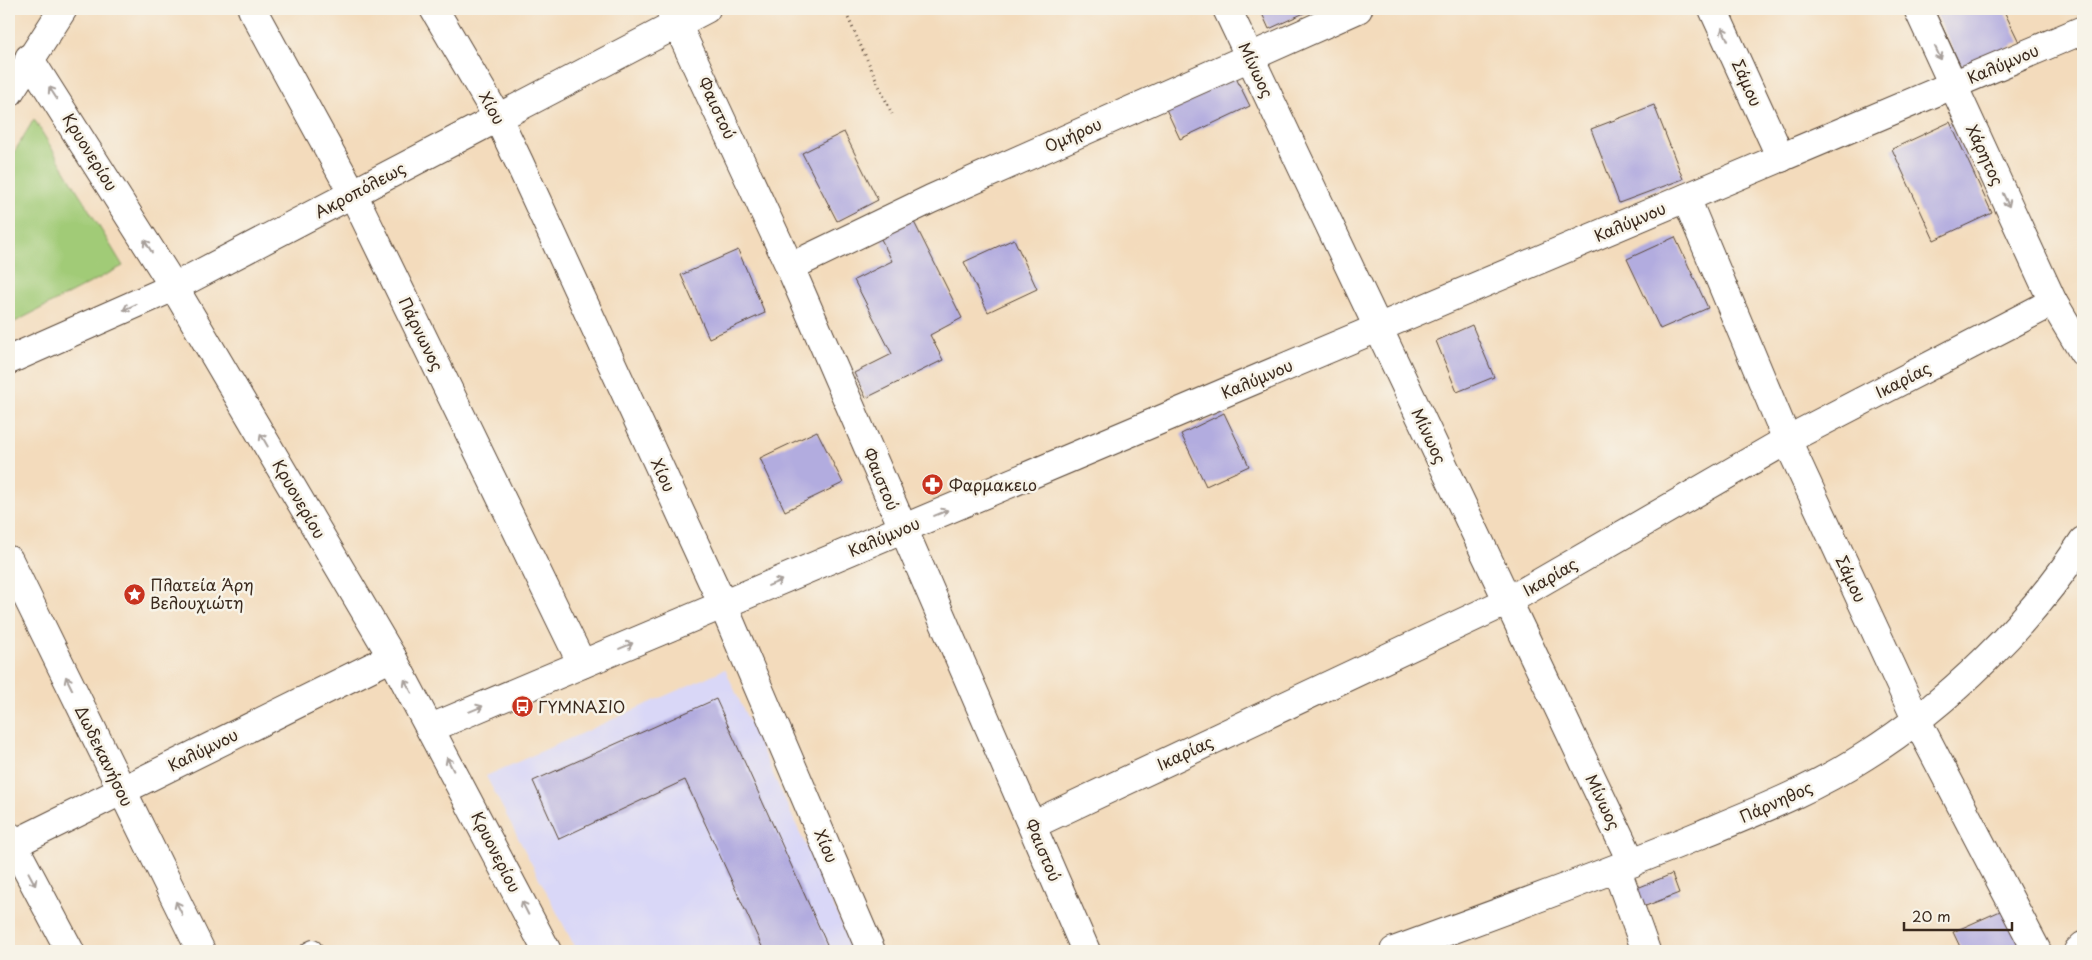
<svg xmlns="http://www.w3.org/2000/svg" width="2092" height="960" font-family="'Playpen Sans',sans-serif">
  <rect width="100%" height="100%" fill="#f7f3e8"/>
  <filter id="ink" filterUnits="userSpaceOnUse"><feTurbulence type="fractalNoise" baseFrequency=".02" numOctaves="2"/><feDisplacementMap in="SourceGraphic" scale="10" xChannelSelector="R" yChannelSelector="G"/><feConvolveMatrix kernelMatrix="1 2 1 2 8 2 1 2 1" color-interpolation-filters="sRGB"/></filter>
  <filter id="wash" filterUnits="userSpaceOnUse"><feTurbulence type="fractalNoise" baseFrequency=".0096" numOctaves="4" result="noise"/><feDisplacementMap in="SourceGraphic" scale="20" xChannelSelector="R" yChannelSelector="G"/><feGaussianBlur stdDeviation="1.12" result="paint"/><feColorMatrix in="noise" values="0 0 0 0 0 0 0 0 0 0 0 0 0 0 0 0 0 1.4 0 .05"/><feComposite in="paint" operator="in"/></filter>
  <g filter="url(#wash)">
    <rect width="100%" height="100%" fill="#f3dbbc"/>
    <path fill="#d9d7f7" d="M725,669L854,951H577L486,776Z"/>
    <path fill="#a1cb77" stroke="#6e7a4a" d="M34,119L123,266L9,325V161Z"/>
    <g id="blocks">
      <g fill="#b2acdf">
        <path d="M1260,9H1313L1269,29Z"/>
        <path d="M1934,9H2003L2019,42L1962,69Z"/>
        <path d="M1234,74L1250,106L1180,139L1165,107Z"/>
        <path d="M1654,105L1683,179L1619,203L1591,129Z"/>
        <path d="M1950,122L1992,213L1934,240L1892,149Z"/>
        <path d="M844,132L878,200L837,221L802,153Z"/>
        <path d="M911,216L962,318L930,335L943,360L866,398L854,373L892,354L854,280L892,261L878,233Z"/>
        <path d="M1675,237L1708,308L1660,329L1627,259Z"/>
        <path d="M1014,239L1037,289L988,312L964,262Z"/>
        <path d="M738,250L765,313L709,338L681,275Z"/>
        <path d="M1472,325L1494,377L1457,392L1436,341Z"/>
        <path d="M1224,413L1249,466L1206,486L1181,434Z"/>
        <path d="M817,431L843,483L785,511L760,458Z"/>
        <path d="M716,699L830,951H764L685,780L559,839L533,781Z"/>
        <path d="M1672,874L1679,893L1638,909L1630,891Z"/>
        <path d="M2007,908L2032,951H1962L1953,932Z"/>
      </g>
    </g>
  </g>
  <g filter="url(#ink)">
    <use href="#blocks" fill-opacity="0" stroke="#574536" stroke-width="1"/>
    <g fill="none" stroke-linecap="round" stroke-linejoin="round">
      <defs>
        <path id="lane" d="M309,951L313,949"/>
        <g id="street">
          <path d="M252,9L353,194L582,664"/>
          <path d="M434,9L498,118L519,162L723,605L871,951"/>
          <path d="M670,9L790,267L1086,951"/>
          <path d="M1227,9L1632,863"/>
          <path d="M1713,9L1781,158"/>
          <path d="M1918,9L2053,302L2083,352"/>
          <path d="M1686,198L1787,440L1917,721L2037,951"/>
          <path d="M790,267L931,199L1358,9"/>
          <path d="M9,360L174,287L706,9"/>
          <path d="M9,560L201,951"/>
          <path d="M431,728L2083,30"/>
          <path d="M1032,825L1508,601L1787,440L2053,302"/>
          <path d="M9,836L70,951"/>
          <path d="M14,844L392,657"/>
          <path d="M1617,870L1646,951"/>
          <path d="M1394,951C1497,913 1601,876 1702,834C1758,811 1814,789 1865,756C1948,704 2030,623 2083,541"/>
          <path d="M2078,951L2083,946"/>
        </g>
        <g id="secondary">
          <path d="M29,58L174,287L392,657L547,951"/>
          <path d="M9,93L63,9"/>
        </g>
      </defs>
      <use href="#lane" stroke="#574536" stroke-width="20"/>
      <use href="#street" stroke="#574536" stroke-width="30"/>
      <use href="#secondary" stroke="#574536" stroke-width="30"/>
      <path stroke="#574536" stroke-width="3" stroke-dasharray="1 4" stroke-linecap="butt" d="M844,9L892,114"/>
      <use href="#lane" stroke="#fff" stroke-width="18"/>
      <use href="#street" stroke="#fff" stroke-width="28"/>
      <use href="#secondary" stroke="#fff" stroke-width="28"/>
    </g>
    <defs><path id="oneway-shaft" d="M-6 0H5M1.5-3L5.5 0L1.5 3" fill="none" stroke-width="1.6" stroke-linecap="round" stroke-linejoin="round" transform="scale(1.25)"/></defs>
    <g stroke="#a79f9a">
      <use href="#oneway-shaft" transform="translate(1725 34) rotate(-114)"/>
      <use href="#oneway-shaft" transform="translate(1938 53) rotate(65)"/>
      <use href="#oneway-shaft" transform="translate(53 93) rotate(-123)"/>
      <use href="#oneway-shaft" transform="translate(2006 200) rotate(65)"/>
      <use href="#oneway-shaft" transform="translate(148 246) rotate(-122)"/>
      <use href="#oneway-shaft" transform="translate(130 307) rotate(156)"/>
      <use href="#oneway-shaft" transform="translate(264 440) rotate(-120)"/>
      <use href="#oneway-shaft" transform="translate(941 513) rotate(-23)"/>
      <use href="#oneway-shaft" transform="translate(775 583) rotate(-23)"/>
      <use href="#oneway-shaft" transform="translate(626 646) rotate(-23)"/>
      <use href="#oneway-shaft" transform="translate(69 683) rotate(-116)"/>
      <use href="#oneway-shaft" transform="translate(408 686) rotate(-119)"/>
      <use href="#oneway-shaft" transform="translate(476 709) rotate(-23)"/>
      <use href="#oneway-shaft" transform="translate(450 764) rotate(-117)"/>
      <use href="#oneway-shaft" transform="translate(32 879) rotate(62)"/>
      <use href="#oneway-shaft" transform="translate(179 908) rotate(-116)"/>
      <use href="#oneway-shaft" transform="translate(525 908) rotate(-117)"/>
    </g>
  </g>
  <defs>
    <symbol id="pharmacy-disc" viewBox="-11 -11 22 22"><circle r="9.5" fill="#c8321e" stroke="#f7f3e8"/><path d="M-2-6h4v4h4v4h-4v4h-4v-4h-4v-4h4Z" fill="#fff"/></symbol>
    <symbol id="sight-disc" viewBox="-11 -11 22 22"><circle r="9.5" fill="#c8321e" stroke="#f7f3e8"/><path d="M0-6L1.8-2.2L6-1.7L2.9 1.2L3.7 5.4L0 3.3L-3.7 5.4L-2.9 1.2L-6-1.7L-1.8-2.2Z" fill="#fff"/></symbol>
    <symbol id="bus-disc" viewBox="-11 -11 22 22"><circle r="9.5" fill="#c8321e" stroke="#f7f3e8"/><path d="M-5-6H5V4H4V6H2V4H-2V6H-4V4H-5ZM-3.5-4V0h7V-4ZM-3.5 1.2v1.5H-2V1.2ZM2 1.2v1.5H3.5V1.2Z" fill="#fff"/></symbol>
  </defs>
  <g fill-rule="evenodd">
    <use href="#pharmacy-disc" x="920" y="472" width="25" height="25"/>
    <use href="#sight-disc" x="122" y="582" width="25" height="25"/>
    <use href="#bus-disc" x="510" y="694" width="25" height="25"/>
  </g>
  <g text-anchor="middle" stroke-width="5" stroke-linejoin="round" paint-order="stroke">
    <g font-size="16" fill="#3b2a1e" stroke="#f7f3e8">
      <text transform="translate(2003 64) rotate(-23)" y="6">Καλύμνου</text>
      <text transform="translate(1256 70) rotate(65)" y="6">Μίνωος</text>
      <text transform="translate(1747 83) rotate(66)" y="6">Σάμου</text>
      <text transform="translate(492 108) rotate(61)" y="6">Χίου</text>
      <text transform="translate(717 108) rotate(65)" y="6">Φαιστού</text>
      <text transform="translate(1073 135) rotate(-24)" y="6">Ομήρου</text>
      <text transform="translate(90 152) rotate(58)" y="6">Κρυονερίου</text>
      <text transform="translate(1985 155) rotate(65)" y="6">Χάρητος</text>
      <text transform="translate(360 190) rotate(-28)" y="6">Ακροπόλεως</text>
      <text transform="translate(1630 222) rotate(-23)" y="6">Καλύμνου</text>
      <text transform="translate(421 334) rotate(64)" y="6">Πάρνωνος</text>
      <text transform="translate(1257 379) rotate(-23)" y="6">Καλύμνου</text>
      <text transform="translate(1903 380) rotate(-27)" y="6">Ικαρίας</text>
      <text transform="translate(1429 436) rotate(65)" y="6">Μίνωος</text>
      <text transform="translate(663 475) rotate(65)" y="6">Χίου</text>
      <text transform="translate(881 479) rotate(67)" y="6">Φαιστού</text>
      <text transform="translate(299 499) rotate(60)" y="6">Κρυονερίου</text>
      <text transform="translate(884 537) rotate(-23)" y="6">Καλύμνου</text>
      <text transform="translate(1550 577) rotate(-30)" y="6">Ικαρίας</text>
      <text transform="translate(1851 579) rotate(65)" y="6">Σάμου</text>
      <text transform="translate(203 750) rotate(-26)" y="6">Καλύμνου</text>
      <text transform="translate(1185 753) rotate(-25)" y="6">Ικαρίας</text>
      <text transform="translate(104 756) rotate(64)" y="6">Δωδεκανήσου</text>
      <text transform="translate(1603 802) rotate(65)" y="6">Μίνωος</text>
      <text transform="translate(1776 802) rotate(-24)" y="6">Πάρνηθος</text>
      <text transform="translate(826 846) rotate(67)" y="6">Χίου</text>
      <text transform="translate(1043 850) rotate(67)" y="6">Φαιστού</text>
      <text transform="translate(496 852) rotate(63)" y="6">Κρυονερίου</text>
    </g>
    <g font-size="16" fill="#3b2a1e" stroke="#f7f3e8" text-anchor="start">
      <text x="949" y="491">Φαρμακειο</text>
      <text x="150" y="591">Πλατεία Άρη<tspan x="150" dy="18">Βελουχιώτη</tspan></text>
      <text x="538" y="713">ΓΥΜΝΑΣΙΟ</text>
    </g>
  </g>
  <rect width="2092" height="960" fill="none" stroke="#f7f3e8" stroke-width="30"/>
  <path d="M1904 922v8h108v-8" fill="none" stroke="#3b2a1e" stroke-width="2.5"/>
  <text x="1912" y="922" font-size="15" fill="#3b2a1e" stroke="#f7f3e8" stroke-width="4" paint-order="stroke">20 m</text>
</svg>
